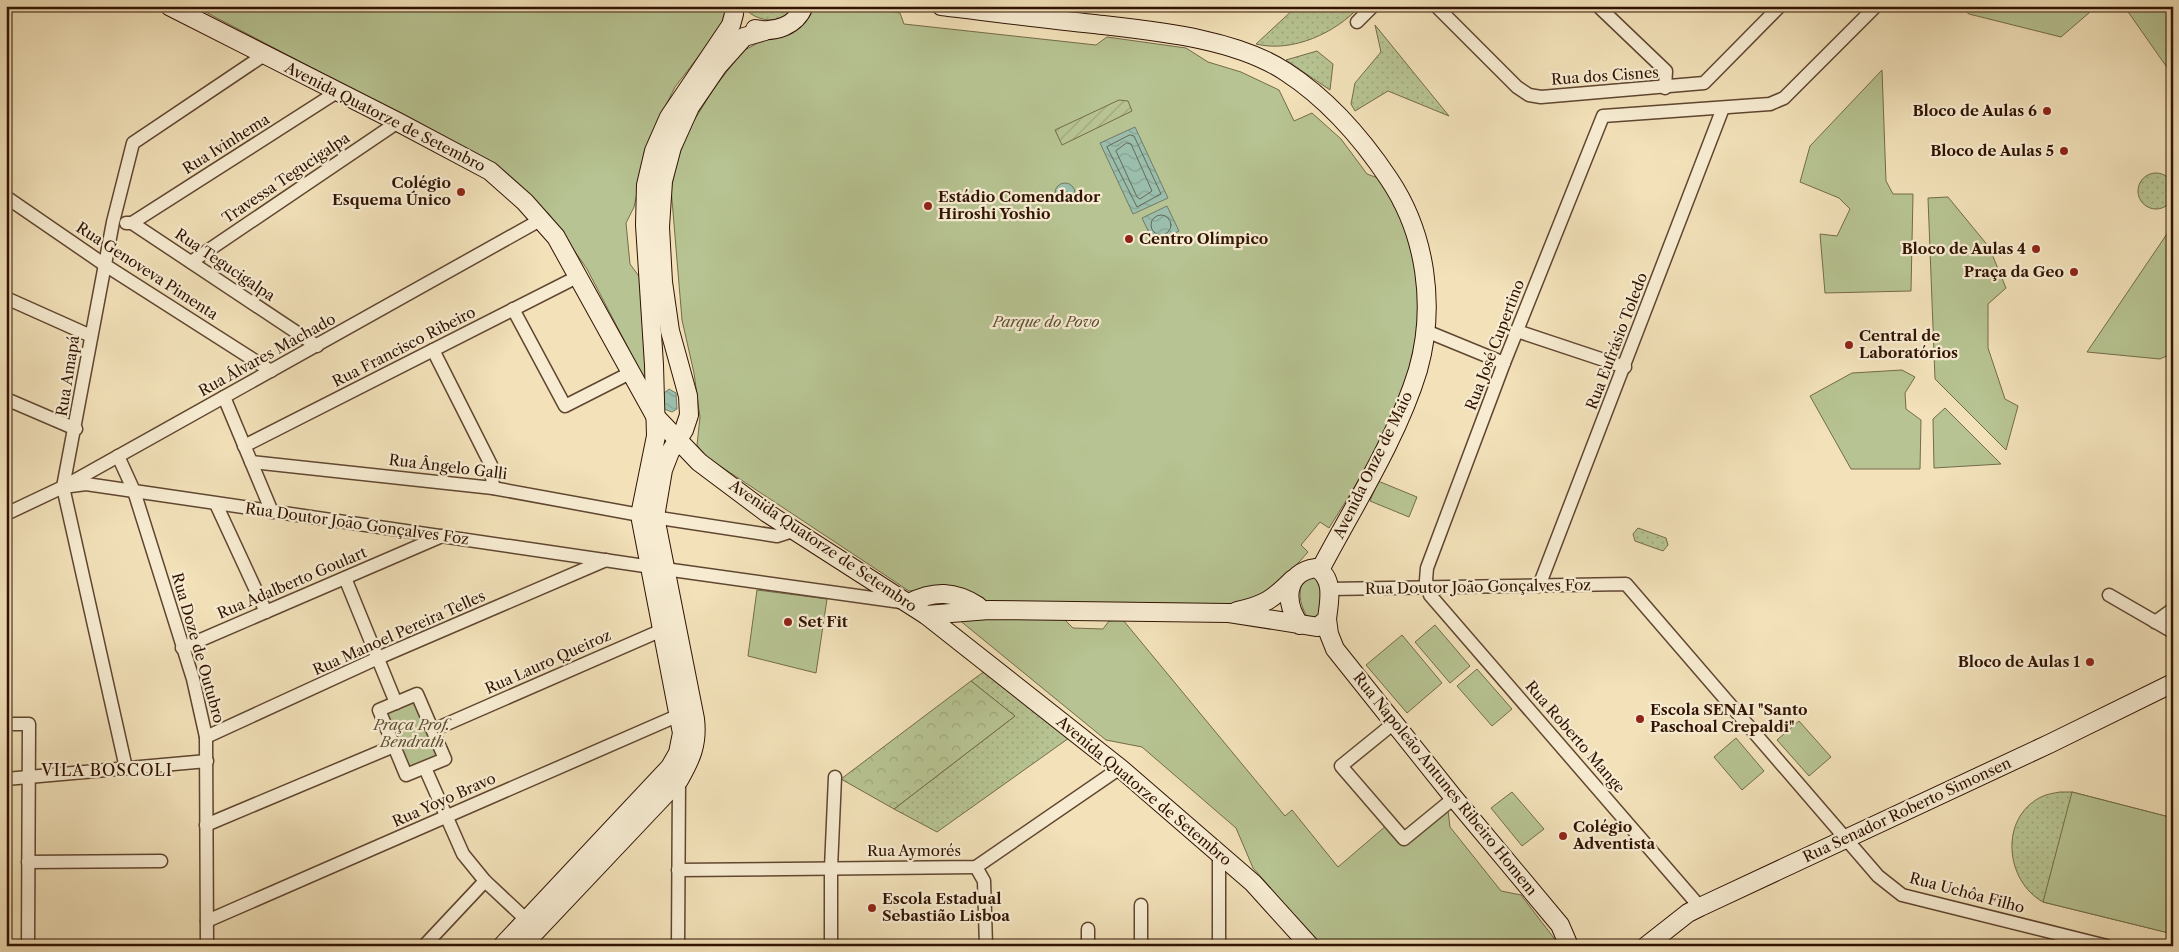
<svg xmlns="http://www.w3.org/2000/svg" width="2179" height="952" font-family="'Libre Caslon Text',serif">
  <defs>
    <pattern id="grass-dots" width="8" height="8" patternUnits="userSpaceOnUse" patternTransform="scale(1.25)"><rect width="8" height="8" fill="#b7c392"/><path d="M2 2h.1M6 6h.1" fill="none" stroke="#9ea77c" stroke-width="1.8" stroke-linecap="round"/></pattern>
    <pattern id="forest-crowns" width="20" height="18" patternUnits="userSpaceOnUse" patternTransform="scale(1.25)"><rect width="20" height="18" fill="#b7c392"/><path d="M2 6a3 3 0 1 1 6 0M12 15a3 3 0 1 1 6 0" fill="none" stroke="#9ea77c"/></pattern>
    <pattern id="garden-furrows" width="10" height="10" patternUnits="userSpaceOnUse" patternTransform="scale(1.25)"><rect width="10" height="10" fill="#b7c392"/><path d="M-1 1l2-2M0 10L10 0M9 11l2-2" fill="none" stroke="#9ea77c"/></pattern>
    <pattern id="water-waves" width="16" height="10" patternUnits="userSpaceOnUse" patternTransform="scale(1.25)"><rect width="16" height="10" fill="#9bbeac"/><path d="M0 5q4-4 8 0t8 0" fill="none" stroke="#86a292"/></pattern>
  </defs>
  <rect width="100%" height="100%" fill="#f2e1b9"/>
  <filter id="stains"><feTurbulence type="fractalNoise" baseFrequency=".004" numOctaves="4"/><feColorMatrix values="0 0 0 0 .2 0 0 0 0 .09 0 0 0 0 .02 0 0 0 .5 -.17"/></filter>
  <radialGradient id="worn" r=".72"><stop offset=".6" stop-color="#630" stop-opacity="0"/><stop offset="1" stop-color="#630" stop-opacity=".3"/></radialGradient>
  <g fill="url(#grass-dots)" stroke="#746b4a">
    <path d="M743,6H793C783,27 754,22 743,6Z"/>
    <path d="M1297,6H1360C1336,33 1292,53 1256,44Z"/>
    <path d="M1375,25L1449,116L1388,91L1355,111L1351,104L1355,83L1381,52Z"/>
    <path d="M1317,51L1333,64L1330,90L1286,60Z"/>
    <circle cx="2156" cy="191" r="18"/>
    <path d="M1638,528L1666,538L1668,545L1663,551L1635,541L1633,534Z"/>
    <path d="M985,671L1069,738L937,832L894,809L1015,716L971,681Z"/>
    <path d="M2060,792H2072L2173,818V934L2043,902C2005,881 1999,818 2041,797C2047,794 2054,793 2060,792Z"/>
  </g>
  <path fill="url(#forest-crowns)" stroke="#746b4a" d="M971,681L1015,716L894,809L841,779Z"/>
  <g fill="#b7c392" stroke="#746b4a">
    <path d="M194,6H723L725,14L721,27L675,87L649,139L634,207L626,223L630,264L641,279L647,384L587,269L549,214L488,160Z"/>
    <path d="M815,6H854L900,13L904,24L1096,45L1107,37L1186,48L1208,62L1241,72L1279,90L1294,121L1312,113L1341,139L1367,174L1378,178C1386,190 1395,203 1402,216C1406,225 1408,236 1410,246C1440,349 1382,444 1329,528L1320,522L1301,545L1308,552L1273,591L1251,602L1222,606L984,603L946,587L909,591L705,456L697,445L700,417L694,373L682,320L671,188L679,155L692,124L714,88L743,51L765,39L788,35L804,23Z"/>
    <path d="M1959,6H2097L2061,37L1969,14Z"/>
    <path d="M2124,6H2173V76Z"/>
    <path d="M1882,70L1886,181L1893,194H1913L1911,291L1825,293L1820,234L1837,236L1850,209L1839,198L1800,182L1810,146Z"/>
    <path d="M1948,197L1989,247L2006,288L1988,304V348L2005,399L2018,406L2006,450L1935,379L1928,198Z"/>
    <path d="M2173,225V353L2160,359L2087,352Z"/>
    <path d="M1902,370L1915,377L1905,393L1906,409L1921,420L1920,469H1851L1810,396L1852,373Z"/>
    <path d="M1945,408L2001,464L1934,468L1933,419Z"/>
    <path d="M1378,481L1417,497L1409,517L1370,501Z"/>
    <path d="M1314,576L1321,590L1320,616L1309,620C1301,607 1297,595 1303,580Z"/>
    <path d="M757,590L827,599L816,673L748,656Z"/>
    <path d="M958,619H1064L1073,628L1103,629L1109,621L1123,620L1285,816L1292,810L1338,867L1387,825L1404,845L1448,810L1450,827L1501,891L1521,895L1560,946H1322L1253,868L1236,828L1142,747L1106,740Z"/>
    <path d="M1435,625L1470,666L1450,683L1415,642Z"/>
    <path d="M1402,635L1442,683L1407,713L1366,665Z"/>
    <path d="M1477,669L1512,709L1492,726L1457,686Z"/>
    <path d="M415,699L439,756L410,769L385,712Z"/>
    <path d="M1799,721L1831,757L1809,776L1777,740Z"/>
    <path d="M1736,738L1764,771L1742,790L1714,757Z"/>
    <path d="M1512,792L1544,829L1522,846L1491,808Z"/>
    <path d="M2072,792L2173,818V934L2043,902Z"/>
  </g>
  <path fill="url(#garden-furrows)" stroke="#746b4a" d="M1119,100L1128,101L1132,111L1062,145L1055,130Z"/>
  <g fill="url(#water-waves)" stroke="#707a68">
    <path d="M1135,127L1168,198L1133,214L1100,143Z"/>
    <circle cx="1065" cy="193" r="10"/>
    <path d="M1167,206L1179,231L1154,243L1142,218Z"/>
    <path d="M669,389L676,393L677,409L672,412L664,409V393Z"/>
  </g>
  <g fill="none" stroke-linecap="round" stroke-linejoin="round">
    <g stroke="#666858" stroke-width="1">
      <path d="M1130,135L1134,136L1161,194L1137,207L1107,147Z"/>
      <path d="M1127,143L1131,144L1152,191L1140,199L1137,197L1116,151Z"/>
      <circle cx="1161" cy="225" r="10"/>
    </g>
    <defs>
      <g id="street">
        <path d="M1436,6L1517,87L1529,95L1541,97L1704,83L1780,6"/>
        <path d="M1598,6L1666,71L1665,88"/>
        <path d="M1357,22L1373,6"/>
        <path d="M6,197L105,265L271,371"/>
        <path d="M126,223H132L317,346"/>
        <path d="M132,223L337,92"/>
        <path d="M191,262L398,122"/>
        <path d="M6,298L91,336"/>
        <path d="M513,309L565,406L630,373"/>
        <path d="M1426,331L1504,363"/>
        <path d="M1517,331L1625,367"/>
        <path d="M433,350L491,465L493,488"/>
        <path d="M224,397L272,512"/>
        <path d="M6,399L76,429"/>
        <path d="M244,446L579,276"/>
        <path d="M118,456L134,491L193,679L206,737L207,946"/>
        <path d="M251,462L493,488L640,515L777,536L796,530"/>
        <path d="M63,487L86,484L134,491L672,570L901,602"/>
        <path d="M216,504L266,612"/>
        <path d="M6,514L63,487L542,219"/>
        <path d="M345,578L396,703"/>
        <path d="M1539,586L1723,108"/>
        <path d="M1330,589L1626,584L1878,876L1902,895L2107,946"/>
        <path d="M2109,595L2173,632"/>
        <path d="M2155,622L2173,609"/>
        <path d="M182,648L442,536"/>
        <path d="M417,694L445,759L406,775L379,710Z"/>
        <path d="M1394,723L1341,766L1404,839L1454,798"/>
        <path d="M6,724H29L28,946"/>
        <path d="M433,730L669,627"/>
        <path d="M206,737L378,658L606,560"/>
        <path d="M126,768L63,487L113,222L133,143L264,55"/>
        <path d="M425,768L463,854L485,881L531,924"/>
        <path d="M6,779L207,761"/>
        <path d="M206,825L394,746"/>
        <path d="M28,862L161,861"/>
        <path d="M976,867L984,881L986,946"/>
        <path d="M678,870L976,867L1120,768"/>
        <path d="M1141,905V946"/>
        <path d="M1700,907L1430,595L1426,580L1427,568L1504,363L1603,116L1770,104L1784,98L1876,6"/>
        <path d="M207,921L686,712"/>
        <path d="M1088,929V946"/>
        <path d="M424,946L485,881"/>
        <path d="M678,946L679,780"/>
        <path d="M831,946V868L835,777"/>
        <path d="M1219,946V852"/>
      </g>
      <g id="secondary">
        <path d="M169,6L398,122L490,171L525,202L556,237L655,416L699,462L767,513L926,615L1120,768L1253,883L1310,946"/>
        <path d="M941,6C992,12 1043,19 1094,24C1154,31 1235,38 1286,72C1329,100 1361,137 1389,179C1426,234 1436,306 1418,370C1397,439 1353,507 1320,570"/>
        <path d="M755,29C775,33 796,26 804,6"/>
        <path d="M909,603C934,590 955,591 978,606"/>
        <path d="M1237,611C1265,605 1273,599 1293,579"/>
        <path d="M926,615L989,610L1229,613L1318,627L1327,619C1329,602 1335,578 1316,568C1284,572 1284,603 1300,625"/>
        <path d="M1327,619L1329,634L1335,649L1454,798L1560,925L1569,946"/>
        <path d="M502,946L670,767L678,753L682,733L640,515L656,436L654,365L645,225L646,185L654,151L669,117L731,25L734,14"/>
        <path d="M522,946L679,780C691,759 698,744 695,719L655,517L663,470L670,452L684,430L689,415L688,396L670,331L663,282L660,227L663,181L672,147L690,107L718,66L744,37L765,31"/>
        <path d="M1646,946L1688,913L1700,907L2051,743L2173,683"/>
      </g>
    </defs>
    <use href="#street" stroke="#604630" stroke-width="15"/>
    <use href="#secondary" stroke="#301303" stroke-width="20"/>
    <use href="#street" stroke="#f7ecd2" stroke-width="12"/>
    <use href="#secondary" stroke="#f7ecd2" stroke-width="18"/>
  </g>
  <g fill="#8f2418" stroke="#f7ecd2" stroke-width="2">
    <circle cx="2047" cy="111" r="5"/>
    <circle cx="2064" cy="151" r="5"/>
    <circle cx="461" cy="192" r="5"/>
    <circle cx="928" cy="206" r="5"/>
    <circle cx="1129" cy="239" r="5"/>
    <circle cx="2036" cy="249" r="5"/>
    <circle cx="2074" cy="272" r="5"/>
    <circle cx="1849" cy="345" r="5"/>
    <circle cx="788" cy="622" r="5"/>
    <circle cx="2090" cy="662" r="5"/>
    <circle cx="1640" cy="719" r="5"/>
    <circle cx="1563" cy="836" r="5"/>
    <circle cx="872" cy="908" r="5"/>
  </g>
  <g text-anchor="middle" stroke-width="4.5" stroke-linejoin="round" paint-order="stroke">
    <g font-size="15" fill="#301303" stroke="#f7ecd2">
      <text transform="translate(1605 76) rotate(-4)" y="5">Rua dos Cisnes</text>
      <text transform="translate(385 117) rotate(27)" y="5">Avenida Quatorze de Setembro</text>
      <text transform="translate(226 144) rotate(-32)" y="5">Rua Ivinhema</text>
      <text transform="translate(286 178) rotate(-34)" y="5">Travessa Tegucigalpa</text>
      <text transform="translate(225 265) rotate(34)" y="5">Rua Tegucigalpa</text>
      <text transform="translate(147 271) rotate(33)" y="5">Rua Genoveva Pimenta</text>
      <text transform="translate(1617 341) rotate(-69)" y="5">Rua Eufrásio Toledo</text>
      <text transform="translate(1495 345) rotate(-69)" y="5">Rua José Cupertino</text>
      <text transform="translate(404 347) rotate(-27)" y="5">Rua Francisco Ribeiro</text>
      <text transform="translate(267 355) rotate(-29)" y="5">Rua Álvares Machado</text>
      <text transform="translate(68 376) rotate(-81)" y="5">Rua Amapá</text>
      <text transform="translate(1373 465) rotate(-64)" y="5">Avenida Onze de Maio</text>
      <text transform="translate(448 467) rotate(7)" y="5">Rua Ângelo Galli</text>
      <text transform="translate(357 524) rotate(8)" y="5">Rua Doutor João Gonçalves Foz</text>
      <text transform="translate(823 546) rotate(34)" y="5">Avenida Quatorze de Setembro</text>
      <text transform="translate(292 583) rotate(-23)" y="5">Rua Adalberto Goulart</text>
      <text transform="translate(1478 587) rotate(-1)" y="5">Rua Doutor João Gonçalves Foz</text>
      <text transform="translate(399 633) rotate(-24)" y="5">Rua Manoel Pereira Telles</text>
      <text transform="translate(198 648) rotate(74)" y="5">Rua Doze de Outubro</text>
      <text transform="translate(548 662) rotate(-24)" y="5">Rua Lauro Queiroz</text>
      <text transform="translate(1575 737) rotate(49)" y="5">Rua Roberto Mange</text>
      <text transform="translate(1445 784) rotate(51)" y="5">Rua Napoleão Antunes Ribeiro Homem</text>
      <text transform="translate(1144 791) rotate(40)" y="5">Avenida Quatorze de Setembro</text>
      <text transform="translate(444 800) rotate(-24)" y="5">Rua Yoyo Bravo</text>
      <text transform="translate(1907 810) rotate(-25)" y="5">Rua Senador Roberto Simonsen</text>
      <text x="914" y="856">Rua Aymorés</text>
      <text transform="translate(1967 893) rotate(15)" y="5">Rua Uchôa Filho</text>
    </g>
    <g font-size="15" font-weight="bold" fill="#301303" stroke="#f7ecd2" text-anchor="start">
      <text x="2037" y="116" text-anchor="end">Bloco de Aulas 6</text>
      <text x="2054" y="156" text-anchor="end">Bloco de Aulas 5</text>
      <text x="451" y="188" text-anchor="end">Colégio<tspan x="451" dy="17">Esquema Único</tspan></text>
      <text x="938" y="202">Estádio Comendador<tspan x="938" dy="17">Hiroshi Yoshio</tspan></text>
      <text x="1139" y="244">Centro Olímpico</text>
      <text x="2026" y="254" text-anchor="end">Bloco de Aulas 4</text>
      <text x="2064" y="277" text-anchor="end">Praça da Geo</text>
      <text x="1859" y="341">Central de<tspan x="1859" dy="17">Laboratórios</tspan></text>
      <text x="798" y="627">Set Fit</text>
      <text x="2080" y="667" text-anchor="end">Bloco de Aulas 1</text>
      <text x="1650" y="715">Escola SENAI "Santo<tspan x="1650" dy="17">Paschoal Crepaldi"</tspan></text>
      <text x="1573" y="832">Colégio<tspan x="1573" dy="17">Adventista</tspan></text>
      <text x="882" y="904">Escola Estadual<tspan x="882" dy="17">Sebastião Lisboa</tspan></text>
    </g>
    <g font-size="15" font-style="italic" fill="#5f5135" stroke="#f7ecd2">
      <text x="1046" y="327">Parque do Povo</text>
      <text x="412" y="730">Praça Prof.<tspan x="412" dy="17">Bendrath</tspan></text>
    </g>
    <g font-size="16" letter-spacing="1" fill="#301303" stroke="#f7ecd2">
      <text x="107" y="776">VILA BOSCOLI</text>
    </g>
  </g>
  <rect width="2179" height="952" fill="none" stroke="#f2e1b9" stroke-width="25"/>
  <rect x="8" y="8" width="2164" height="937" fill="none" stroke="#301303" stroke-width="2.5"/>
  <rect x="12" y="12" width="2154" height="927" fill="none" stroke="#301303"/>
  <rect width="100%" height="100%" filter="url(#stains)"/>
  <rect width="100%" height="100%" fill="url(#worn)"/>
</svg>
